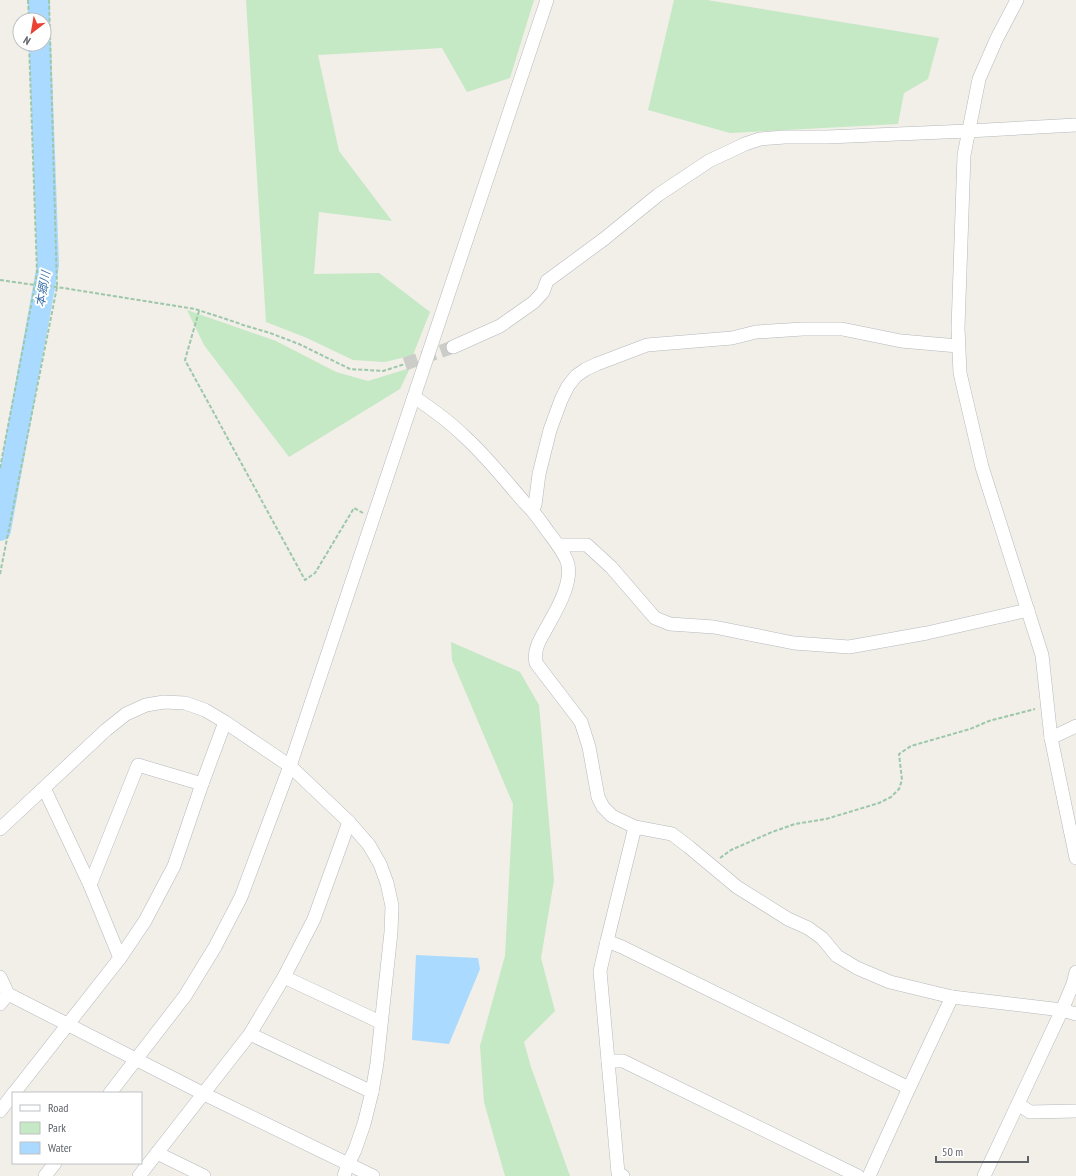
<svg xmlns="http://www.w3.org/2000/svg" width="1076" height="1176" font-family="'PT Sans Narrow','Noto Sans JP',sans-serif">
  <rect width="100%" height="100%" fill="#f1efe8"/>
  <g fill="#c5e8c5">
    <path d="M246,0H534L510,78L467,92L442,48L318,55L339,151L392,221L319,212L314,274L379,273L430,312L413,355L385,362L353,360L307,338L266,322Z"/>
    <path d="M674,0H707L939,38L928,79L904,93L898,124L730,133L648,110Z"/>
    <path d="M187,310L276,341L336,372L368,381L410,368L400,389L289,457L204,345Z"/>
    <path d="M451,642L520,672L539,705L554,880L541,958L555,1011L524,1042L531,1067L570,1176H505L484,1102L480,1046L505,956L513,804L452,660Z"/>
  </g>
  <path fill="#aadaff" d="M416,955L478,958L480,969L449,1044L412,1040Z"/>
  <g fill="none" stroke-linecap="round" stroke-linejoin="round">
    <g stroke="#aadaff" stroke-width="22">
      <path d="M39,0V20"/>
      <path d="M0,530L48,265L40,44"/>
    </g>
    <path stroke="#ccccc8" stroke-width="13" stroke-dasharray="13 6" stroke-linecap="butt" d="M405,364L453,347"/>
    <defs>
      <g id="minor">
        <path d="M1017,0L997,38L979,79L964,155L958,328L960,373L982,467L1042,655L1051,738L1076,858"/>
        <path d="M453,347L500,326L534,302L543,292L547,281L604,239L658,195L709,161L745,144L760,139L785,137H827L968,131L1076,125"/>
        <path d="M414,397C432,409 450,422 465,437C487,457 505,480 524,502C534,511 541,522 549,533C555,541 563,551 567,561C574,581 557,609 547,627C541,638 533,649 536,663L581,722L589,747L598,797L603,807L612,816L635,827L672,834L689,847L737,887L788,919L808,928L822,938L837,956L857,968L890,982L952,997L1062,1010L1076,1014"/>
        <path d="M532,510L535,505L539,474L550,430L561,400L568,386L576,376L586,369L597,364L647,345L732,338L756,332L803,329H842L901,341L958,346"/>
        <path d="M558,545H587L611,567L655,618L670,624L714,627L794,643L849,647L927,633L1028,610"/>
        <path d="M1051,738L1076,726"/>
        <path d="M44,788L90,885L120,958"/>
        <path d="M635,827L607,941L622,947L909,1088"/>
        <path d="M0,829L106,730L126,714L146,705L164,702L185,703L205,710L225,722L290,766L349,822L369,845L380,864L387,883L392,906L391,932L377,1063L372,1092L364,1124L355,1150L348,1164L344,1176"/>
        <path d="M90,885L138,765L202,784"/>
        <path d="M607,941L600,971L618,1173L623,1176"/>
        <path d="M0,977L8,994L204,1094L373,1176"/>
        <path d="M284,977L380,1022"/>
        <path d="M0,1004L8,994"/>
        <path d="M250,1034L372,1092"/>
        <path d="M608,1061H623L858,1176"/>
        <path d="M14,1093L120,958L145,921L174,866L202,784L225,722"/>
        <path d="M110,1093L185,996L215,947L241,897L290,766L547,0"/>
        <path d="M1018,1104L1030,1112L1076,1111"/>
        <path d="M0,1111L13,1094"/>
        <path d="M157,1153L204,1176"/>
        <path d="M45,1176L55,1163"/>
        <path d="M139,1176L250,1034L284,977L314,919L349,822"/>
        <path d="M869,1176L909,1088L952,997"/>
        <path d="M984,1176L1062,1010L1073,984L1076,972"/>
      </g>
    </defs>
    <use href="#minor" stroke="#b5b8bc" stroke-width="14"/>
    <g stroke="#9cc7a9" stroke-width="2" stroke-dasharray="4 2" stroke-linecap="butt">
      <path d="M28,0L29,20"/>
      <path d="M0,280L35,285L57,287L195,309L235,322L243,325L270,333L299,344L350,369L383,371L405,364"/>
      <path d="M199,311L185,360L305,580L315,573L354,508L363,513"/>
      <path d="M0,468L35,285L37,272L29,44"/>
      <path d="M0,574L57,287L49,0"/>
      <path d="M720,858L731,850L772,832L795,824L826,819L879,803L891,797L899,789L902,780L899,754L911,746L970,729L989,721L1035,709"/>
    </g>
    <use href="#minor" stroke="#fff" stroke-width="13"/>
  </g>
  <g text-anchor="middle" stroke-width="4" stroke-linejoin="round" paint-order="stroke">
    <g font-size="12" font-style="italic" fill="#4174aa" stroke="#fff">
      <text transform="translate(43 289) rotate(-80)" y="4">本郷川</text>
    </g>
  </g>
  <rect x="12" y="1092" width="130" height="72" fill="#ffffff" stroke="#bfc1c3"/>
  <rect x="20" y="1105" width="20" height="6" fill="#ffffff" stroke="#bfc1c3"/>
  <text x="48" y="1112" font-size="12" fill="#5f6368">Road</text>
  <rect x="20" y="1122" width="20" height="12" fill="#c5e8c5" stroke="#bfc1c3"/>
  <text x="48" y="1132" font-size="12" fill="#5f6368">Park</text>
  <rect x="20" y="1142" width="20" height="12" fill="#aadaff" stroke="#bfc1c3"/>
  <text x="48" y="1152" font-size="12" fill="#5f6368">Water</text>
  <g transform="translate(32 32) rotate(211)"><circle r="19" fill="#ffffff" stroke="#bfc1c3"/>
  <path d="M0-3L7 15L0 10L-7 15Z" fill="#ea4335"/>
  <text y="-6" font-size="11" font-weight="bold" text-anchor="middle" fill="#5f6368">N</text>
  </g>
  <path d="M936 1156v6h92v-6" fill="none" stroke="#5f6368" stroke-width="2"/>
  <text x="942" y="1156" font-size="12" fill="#5f6368" stroke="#ffffff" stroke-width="3" paint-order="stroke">50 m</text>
</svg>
